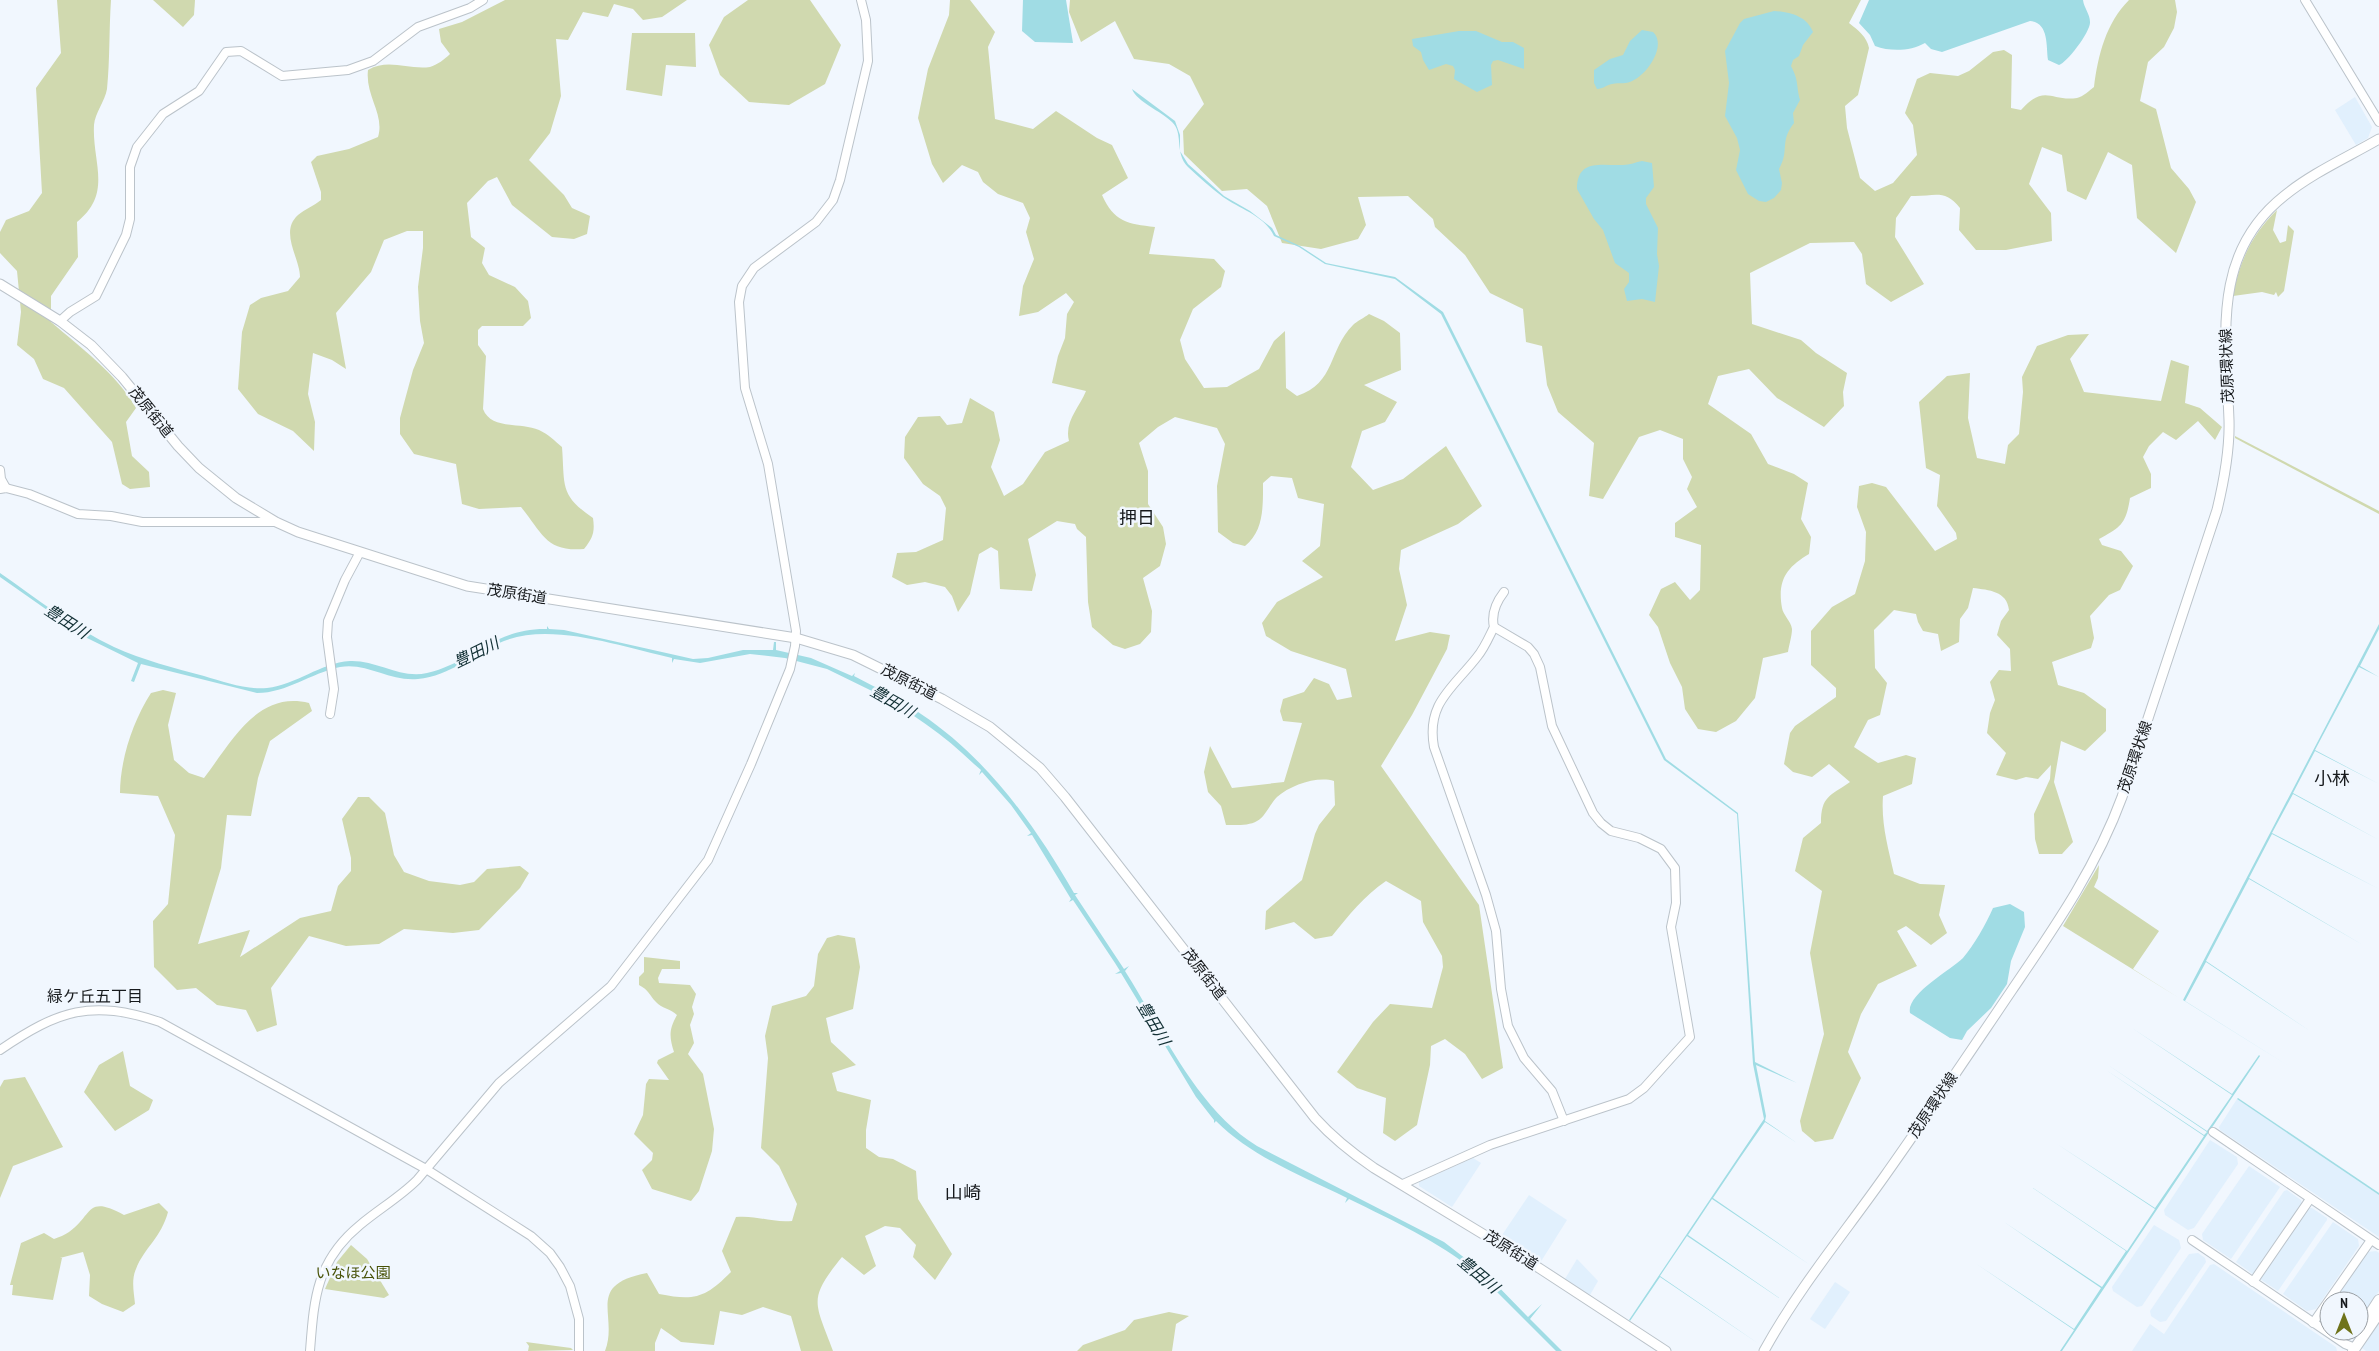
<svg xmlns="http://www.w3.org/2000/svg" width="2379" height="1351" font-family="'PT Sans Narrow','Noto Sans JP',sans-serif">
  <rect width="100%" height="100%" fill="#f1f7fe"/>
  <g fill="#e1f0fd">
    <path d="M2355,97L2372,127L2368,138L2356,145L2335,110Z"/>
    <path d="M2237,1099L2379,1195V1237L2220,1130L2219,1127Z"/>
    <path d="M2210,1140L2237,1157L2238,1164L2194,1228L2188,1230L2165,1215L2164,1210Z"/>
    <path d="M1473,1158L1481,1163L1452,1207L1419,1186V1182Z"/>
    <path d="M2249,1166L2280,1187L2231,1259L2203,1240L2202,1234Z"/>
    <path d="M2287,1190L2301,1200L2302,1204L2254,1275L2236,1262L2284,1191Z"/>
    <path d="M1529,1195L1567,1220L1540,1263L1500,1238Z"/>
    <path d="M2309,1208H2312L2327,1218V1220L2278,1291L2260,1279Z"/>
    <path d="M2333,1222L2358,1239L2359,1246L2316,1309L2307,1311L2283,1294Z"/>
    <path d="M2154,1225L2179,1240L2181,1248L2142,1306L2137,1307L2113,1291L2112,1287Z"/>
    <path d="M2376,1251L2379,1253V1291L2359,1320V1301H2334L2368,1252Z"/>
    <path d="M2198,1253L2205,1258L2206,1262L2166,1321L2160,1322L2151,1316L2150,1311L2189,1254Z"/>
    <path d="M1577,1259L1598,1281L1590,1295L1565,1279Z"/>
    <path d="M2214,1264L2336,1347L2337,1351H2132L2150,1324L2164,1334L2210,1265Z"/>
    <path d="M1835,1282L1850,1292L1825,1329L1810,1319Z"/>
    <path d="M2379,1323V1351H2366L2362,1348Z"/>
  </g>
  <g fill="#d0d9af">
    <path d="M57,0H111C109,29 110,60 107,89C105,101 95,113 94,125C92,163 113,193 77,222L78,257L51,296V322C81,348 116,373 136,408L126,422L132,456L149,472L150,487L130,489L122,484L112,442L64,388L43,379L34,359L17,345L21,312L17,271L0,253V232L6,220L29,211L42,193L36,88L61,53Z"/>
    <path d="M153,0H195L194,15L183,27Z"/>
    <path d="M505,0H687L662,17L643,20L633,9L614,4L608,17L583,12L568,40L556,39L561,96L550,133L529,160L564,195L572,208L590,216L587,234L574,239L552,237L512,205L497,177L488,181L467,203L471,237L485,248L482,263L489,275L515,287L528,301L531,318L523,326H482L478,330V345L486,356L483,409C491,430 520,422 539,430C548,434 555,441 562,447C565,485 559,495 593,518C595,532 593,538 584,549C546,552 543,534 521,507L479,509L462,504L456,464L414,454L400,434V418L413,370L424,343L420,321L418,287L423,248V231H407L384,240L371,272L336,313L346,369L332,360L313,353L308,394L315,422L314,451L293,431L258,414L238,389L242,332L250,305L261,298L288,291L300,277C300,258 279,232 298,215C305,209 314,206 321,200V192L311,162L317,156L349,149L378,137C385,114 365,96 368,70C388,58 408,70 430,67C437,65 445,59 450,54L441,42L439,29L462,22Z"/>
    <path d="M748,0H810L841,45L825,84L789,105L749,102L720,75L709,45L724,17Z"/>
    <path d="M950,0H970L995,32L988,47L995,119L1033,129L1056,111L1097,138L1112,145L1128,178L1102,195C1114,222 1128,224 1155,227L1149,254L1214,259L1225,271L1221,287L1193,309L1180,340L1185,359L1204,388L1227,387L1259,369L1274,341L1285,331L1286,388L1297,396C1336,383 1328,350 1353,325C1357,321 1364,318 1369,314L1384,321L1400,333L1401,370L1364,385L1397,402L1385,422L1362,431L1351,467L1373,490L1403,479L1446,446L1482,506L1458,524L1401,550L1399,569L1407,605L1395,641L1430,632L1450,635L1447,649L1412,715L1381,766L1479,905L1503,1068L1482,1079L1465,1054L1445,1039L1431,1046L1430,1065L1417,1125L1395,1141L1383,1133L1386,1098L1357,1088L1337,1072L1373,1022L1390,1004L1432,1008L1443,967L1442,956L1423,922L1421,901L1386,881C1364,896 1349,915 1332,936L1315,939L1294,922L1265,930L1266,911L1302,880L1315,834L1319,825L1335,805L1334,781C1317,776 1291,785 1277,797C1270,804 1265,817 1257,821C1249,826 1235,825 1226,825L1221,806L1208,792L1204,772L1210,746L1232,788L1284,782L1302,723L1283,721L1280,711L1283,699L1304,692L1314,678L1329,684L1337,700L1352,697L1346,669L1291,651L1266,636L1262,623L1277,602L1323,577L1302,561L1320,546L1324,504L1298,498L1292,478L1271,476L1263,483C1263,506 1264,531 1245,546L1233,543L1218,532L1217,486L1225,444L1217,428L1175,417L1158,427L1139,443L1148,471V504L1163,527L1166,544L1160,566L1143,578L1152,611L1151,632L1140,644L1125,649L1113,645L1092,627L1088,602L1086,537L1077,529L1075,524L1057,521L1028,539L1036,575L1032,591L1000,589L998,551L991,547L979,554L970,594L958,612L952,596L945,587L925,582L907,585L892,577L897,553L916,552L943,540L946,508L940,496L923,484L904,458L905,437L918,417L940,416L947,425L962,423L970,398L994,412L1000,440L991,467L1004,496L1023,484L1045,452L1069,441C1064,422 1079,408 1086,391L1052,383L1058,356L1065,338L1067,314L1074,302L1066,293L1038,312L1019,316L1023,286L1034,259L1026,232L1030,218L1023,203L998,194L983,182L978,172L962,165L943,183L932,164L918,118L928,69L949,15Z"/>
    <path d="M1070,0H1861L1849,23C1858,30 1867,37 1869,48L1858,95L1845,106L1847,128L1860,178L1875,191L1893,183L1917,155L1913,125L1905,113L1917,79L1930,73L1958,76L1969,71L1993,52L2004,50L2012,55L2011,108L2021,110C2045,83 2051,102 2077,98C2083,97 2090,90 2094,87C2098,55 2106,23 2129,0H2175L2177,12L2174,28L2164,47L2148,62L2140,101L2156,109L2171,168L2189,189L2196,202L2176,253L2137,218L2132,165L2108,152L2086,200L2067,191L2062,155L2042,147L2029,184L2051,213L2052,241L2006,250H1976L1959,230L1960,208C1944,188 1934,197 1911,196L1896,218L1895,237L1924,284L1891,302L1866,284L1862,254L1854,242L1810,243L1750,273L1752,324L1801,340L1816,353L1847,373L1843,392L1844,406L1824,427L1777,398L1749,369L1718,376L1708,404L1751,434L1768,464L1794,474L1808,483L1801,519L1811,537L1809,554C1787,567 1777,580 1782,608C1783,615 1791,621 1792,629C1792,636 1789,645 1788,652L1763,658L1755,698L1736,721L1716,732L1698,729L1685,709L1682,687L1670,663L1658,627L1649,615L1661,589L1675,582L1690,600L1700,590L1701,545L1675,537V523L1697,507L1687,489L1692,477L1683,459V439L1660,430L1639,437L1603,499L1589,496L1594,443L1558,412L1547,385L1542,346L1526,342L1523,309L1490,293L1465,255L1435,227L1433,219L1408,196L1358,197L1366,225L1358,239L1321,249L1282,243L1267,206L1247,189L1222,191L1184,154L1183,131L1204,104L1190,76L1169,64L1134,59L1115,21L1081,42L1069,12Z"/>
    <path d="M632,33H695L696,67L666,65L662,96L626,90Z"/>
    <path d="M2277,210L2273,230L2280,243L2286,241L2288,225L2294,231L2284,291L2278,297L2276,292L2274,295L2262,292L2233,296C2239,262 2252,234 2277,210Z"/>
    <path d="M2089,334L2070,359L2084,392L2161,401L2171,360L2189,366L2185,403L2200,408L2222,427L2215,440L2198,421L2176,440L2163,432L2149,446L2143,457L2151,474V488L2130,498C2126,524 2121,527 2099,539L2102,545L2121,551L2133,566L2120,590L2109,595L2090,616L2094,638L2091,648L2052,662L2058,685L2084,693L2106,709V731L2085,751L2061,741L2054,782L2073,842L2062,854H2039L2035,839L2034,814L2050,779L2051,765L2038,779L2026,777L2016,780L1996,775L2006,753L1987,733L1990,713L1995,700L1990,682L1999,670L2011,671L2010,649L1997,635L2001,621L2009,610C2007,591 1989,590 1973,588L1968,608L1960,619L1959,642L1941,651L1938,634L1923,631L1918,622L1916,614L1894,610L1874,630L1875,668L1887,683L1880,715L1868,720L1854,747L1878,763L1906,755L1916,758L1912,784L1883,796C1881,824 1888,847 1894,874L1920,884L1945,885L1939,915L1947,933L1931,945L1906,926L1897,931L1917,966L1878,984L1861,1014L1848,1052L1861,1078L1833,1139L1815,1142L1802,1131L1800,1121L1824,1034L1810,953L1822,891L1795,871L1803,838L1821,823C1821,796 1830,796 1850,782L1829,764L1812,777L1793,772L1784,764L1790,733L1795,726L1836,697V688L1811,665V631L1832,607L1855,594L1865,561L1866,532L1857,507L1859,486L1872,483L1886,487L1935,551L1957,539L1956,533L1937,506L1940,475L1926,468L1919,402L1947,376L1970,373L1968,418L1977,458L2005,464L2008,445L2019,434L2023,392L2022,377L2037,346L2068,335Z"/>
    <path d="M2235,436L2379,511V514L2246,444L2235,438Z"/>
    <path d="M163,690L176,693L168,725L174,760L189,773L204,778C231,743 257,690 309,703L312,711L270,741L258,778L251,816L227,815L221,868L198,944L250,930L240,957L300,918L331,911L338,886L351,871V858L342,819L358,797H369L385,813L394,855L404,872L429,881L460,885L474,882L487,869L520,866L529,873L520,888L479,930L453,933L404,929L379,944L346,946L309,936L271,988L277,1025L257,1032L246,1010L217,1005L196,988L177,990L154,967L153,921L168,904L175,835L158,796L120,793C120,760 133,721 151,693Z"/>
    <path d="M2099,865L2098,878L2094,887L2159,931L2133,969L2179,998L2063,926Z"/>
    <path d="M838,935L855,938L860,967L853,1009L826,1018L831,1042L856,1065L832,1073L837,1091L871,1100L866,1130V1148L879,1157L893,1159L916,1171L918,1199L952,1254L935,1280L913,1257L916,1245L900,1228L885,1226L865,1236L876,1266L864,1275L842,1257C807,1300 815,1302 833,1351H801L791,1316L763,1307L742,1315L720,1311L714,1345L681,1342L661,1328L655,1343V1351H605C619,1315 584,1285 647,1273L659,1294C695,1301 705,1298 731,1272L722,1251L736,1217C757,1215 772,1223 792,1221L797,1204L779,1166L761,1148L768,1058L765,1036L772,1006L806,996L814,986L818,954L827,938Z"/>
    <path d="M644,957L680,961V969H662L658,978L659,983L690,985L696,994L692,1007L694,1014L690,1025L694,1043L688,1054L703,1074L714,1129L712,1151L699,1191L691,1201L652,1189L642,1170L652,1160L653,1153L634,1134L643,1115L646,1084L649,1079L669,1080L657,1063L658,1060L674,1052C669,1037 669,1029 677,1015C671,1009 661,1008 656,1002C649,995 649,990 639,985V977L644,972Z"/>
    <path d="M123,1051L130,1086L153,1100L149,1110L115,1131L84,1092L99,1065Z"/>
    <path d="M25,1077L63,1147L13,1166L0,1198V1087L4,1080Z"/>
    <path d="M159,1203L168,1212C161,1238 144,1248 136,1269C131,1280 134,1293 135,1304L123,1312L102,1304L89,1296L90,1275L83,1252L60,1258H62L53,1300L12,1295L13,1285H10L21,1243L44,1233L54,1239C59,1237 65,1235 69,1232C93,1215 86,1194 124,1215Z"/>
    <path d="M351,1245L367,1259L389,1295L384,1298L325,1289L337,1262Z"/>
    <path d="M1169,1312L1189,1316L1176,1324L1172,1351H1077L1083,1345L1125,1330L1134,1320Z"/>
    <path d="M526,1342L571,1348L573,1350L528,1351L529,1346Z"/>
  </g>
  <g fill="#a0dce4">
    <path d="M1023,0H1066L1073,43L1035,42L1022,31Z"/>
    <path d="M1869,0H2083C2084,8 2090,14 2090,22C2091,31 2067,63 2059,65L2048,60C2046,45 2049,23 2030,21L1942,52L1931,49L1925,43C1911,51 1891,52 1875,46L1870,35L1859,23Z"/>
    <path d="M1774,11C1790,12 1807,16 1813,32L1803,45L1799,56L1793,60L1791,66C1799,81 1796,85 1800,100L1793,113L1794,123C1779,142 1790,150 1779,169L1782,183L1781,190L1774,198L1766,202L1759,201L1748,194L1736,170L1740,150L1737,138L1725,116L1729,83L1725,51L1740,23L1744,19Z"/>
    <path d="M1642,30L1653,32C1667,45 1648,73 1634,80C1626,85 1620,82 1612,84C1606,85 1603,89 1597,89L1594,83V70L1610,59L1623,55L1630,41Z"/>
    <path d="M1459,31H1476L1502,42H1513L1524,48V69L1498,60L1493,61L1491,65L1492,85L1477,92L1454,79L1455,70L1453,66L1446,64L1429,70L1423,60L1421,52L1413,46L1412,39Z"/>
    <path d="M1132,89L1175,121L1180,135V151L1188,164L1224,196L1250,211L1272,228L1276,235L1300,246L1326,263L1395,277L1443,312L1666,759L1738,813L1755,1062L1797,1083L1756,1065L1766,1116L1765,1121L1797,1143L1765,1122L1740,1158L1840,1225L1740,1158L1713,1198L1810,1265L1712,1199L1688,1235L1785,1302L1687,1236L1660,1276L1759,1344L1660,1277L1630,1321L1629,1320L1764,1119L1753,1064L1737,814L1664,760L1441,314L1395,279L1325,264L1299,247L1274,236C1265,216 1240,209 1223,197C1211,188 1199,177 1188,167C1174,153 1184,133 1172,122C1161,111 1137,102 1132,89Z"/>
    <path d="M1642,161L1652,163L1654,187L1646,198V204L1658,228L1657,254L1659,266L1655,302L1642,299L1627,301L1624,289L1629,282V273L1615,263L1603,230L1594,219L1577,189C1577,158 1602,166 1623,165C1630,165 1636,162 1642,161Z"/>
    <path d="M0,573C36,598 74,628 114,647C143,660 174,668 204,676C224,682 246,690 267,688C296,685 320,663 350,661C377,660 400,679 427,673C472,663 494,628 547,629V626L549,629L564,630L693,659L708,658L743,650H773L774,642H776V650L811,658L852,676L855,673L854,676C877,688 900,699 921,714C988,759 1034,824 1074,893H1078L1075,895L1124,969L1129,966L1125,971C1163,1031 1196,1108 1257,1146L1444,1242L1488,1276L1528,1317L1542,1304L1530,1319L1562,1351H1556L1494,1289L1490,1293L1493,1287C1451,1247 1400,1224 1349,1199L1345,1203L1347,1198C1302,1176 1252,1157 1216,1121L1214,1123V1120L1196,1097L1121,973L1115,974L1120,971L1115,963L1073,900L1069,902L1071,899L1032,835L1027,836L1031,833L1011,805L982,772L979,775L981,770L974,764C944,735 911,712 874,692L870,696L872,691L827,669L785,658L750,654L700,663L674,659L672,663V658C622,647 552,622 504,641C475,653 450,676 418,679C390,682 367,662 340,667C311,673 287,693 257,693L141,664L134,682L131,681L138,663L87,638L0,577Z"/>
    <path d="M2379,624V629L2360,666L2379,677L2359,667L2315,750L2379,784L2315,751L2293,793L2379,840L2293,794L2272,833L2379,889L2272,834L2249,878L2363,945L2249,879L2229,917L2338,990L2229,917L2206,961L2310,1031L2206,962L2185,1001L2287,1065L2183,1000Z"/>
    <path d="M2010,904L2024,912L2025,927L2011,961L2007,984L1991,1008L1967,1031L1962,1040L1950,1038L1910,1013C1906,994 1951,970 1963,958C1974,945 1986,924 1993,908Z"/>
    <path d="M2132,1028L2232,1094L2259,1055L2260,1056L2062,1351H2060L2074,1330L1975,1263L2074,1329L2101,1288L2004,1222L2102,1287L2126,1251L2027,1184L2127,1251L2155,1209L2057,1144L2155,1208L2179,1173L2080,1106L2179,1173L2204,1136L2106,1070L2204,1135L2207,1132L2108,1065L2207,1131L2232,1095Z"/>
    <path d="M2238,1098L2379,1193V1195L2237,1099Z"/>
  </g>
  <g fill="none" stroke-linecap="round" stroke-linejoin="round">
    <defs>
      <g id="tertiary">
        <path d="M2305,0L2379,122"/>
        <path d="M60,321L70,312L96,296L126,235L130,219V167L137,147L163,114L199,91L226,52L241,51L282,76L348,70L373,61L418,27L470,8L483,0"/>
        <path d="M0,470L1,479L6,488"/>
        <path d="M0,489L6,488L29,494L78,514L111,516L142,522H276"/>
        <path d="M1504,592C1497,601 1491,614 1494,627C1489,637 1484,649 1477,657C1453,688 1426,703 1434,747L1486,895L1496,931L1501,989L1508,1026L1524,1058L1552,1091L1564,1121"/>
        <path d="M330,714L334,689L327,637L328,621L345,580L360,552"/>
        <path d="M0,1050C59,1010 91,999 160,1022L426,1169L531,1236L550,1253L560,1267L570,1286L579,1319V1351"/>
        <path d="M2213,1132L2379,1245"/>
        <path d="M1403,1184L1490,1145L1629,1099L1644,1088L1690,1037L1671,927L1676,903L1675,868L1661,849L1639,838L1611,831L1601,823L1593,813L1552,726L1540,667L1534,654L1528,647L1494,627"/>
        <path d="M2192,1240L2345,1344L2355,1348"/>
        <path d="M2253,1282L2310,1199"/>
        <path d="M2313,1323L2371,1240"/>
        <path d="M310,1351C314,1299 316,1261 360,1225C379,1209 400,1197 417,1180L499,1083L611,986L708,860L751,764L790,669L795,646L796,631L768,464L745,388L739,302L742,286L754,268L816,222L833,200L840,180L868,61L866,20L861,0"/>
      </g>
      <path id="secondary" d="M1764,1351C1798,1289 1843,1235 1884,1177C1928,1115 1970,1052 2012,990C2054,928 2096,868 2122,797L2217,510C2224,481 2230,451 2229,420C2226,337 2211,254 2284,196C2312,173 2348,157 2379,139"/>
      <path id="primary" d="M0,284L60,321L91,345L122,377L178,446L199,468L236,498L276,522L298,532L467,586L796,638L853,655L942,699L990,727L1040,768L1065,797L1315,1118C1333,1138 1352,1153 1374,1168L1539,1268L1666,1351"/>
      <g id="trunk">
        <path d="M2368,1317L2379,1300"/>
        <path d="M2353,1351L2379,1313"/>
      </g>
    </defs>
    <use href="#tertiary" stroke="#bbc3ca" stroke-width="10"/>
    <use href="#secondary" stroke="#bbc3ca" stroke-width="11"/>
    <use href="#primary" stroke="#bbc3ca" stroke-width="11"/>
    <use href="#trunk" stroke="#bbc3ca" stroke-width="12"/>
    <use href="#tertiary" stroke="#fff" stroke-width="8"/>
    <use href="#secondary" stroke="#fff" stroke-width="9"/>
    <use href="#primary" stroke="#fff" stroke-width="9"/>
    <use href="#trunk" stroke="#fff" stroke-width="10"/>
  </g>
  <g text-anchor="middle" stroke-width="5" stroke-linejoin="round" paint-order="stroke">
    <g font-size="15" fill="#171a1d" stroke="#f1f7fe">
      <text transform="translate(2227 366) rotate(-92)" y="5">茂原環状線</text>
      <text transform="translate(151 412) rotate(51)" y="5">茂原街道</text>
      <text transform="translate(517 594) rotate(9)" y="5">茂原街道</text>
      <text transform="translate(909 682) rotate(27)" y="5">茂原街道</text>
      <text transform="translate(2135 757) rotate(-71)" y="5">茂原環状線</text>
      <text transform="translate(1204 974) rotate(52)" y="5">茂原街道</text>
      <text transform="translate(1933 1105) rotate(-56)" y="5">茂原環状線</text>
      <text transform="translate(1511 1250) rotate(32)" y="5">茂原街道</text>
    </g>
    <g font-size="15" fill="#475106" stroke="#f1f7fe">
      <text x="353" y="1278">いなほ公園</text>
    </g>
    <g font-size="16" font-style="italic" fill="#112f34" stroke="#f1f7fe">
      <text transform="translate(67 621) rotate(33)" y="6">豊田川</text>
      <text transform="translate(476 652) rotate(-26)" y="6">豊田川</text>
      <text transform="translate(893 701) rotate(30)" y="6">豊田川</text>
      <text transform="translate(1154 1023) rotate(59)" y="6">豊田川</text>
      <text transform="translate(1479 1274) rotate(40)" y="6">豊田川</text>
    </g>
    <g font-size="16" fill="#171a1d" stroke="#f1f7fe">
      <text x="95" y="1002">緑ケ丘五丁目</text>
    </g>
    <g font-size="18" fill="#171a1d" stroke="#f1f7fe">
      <text x="1137" y="524">押日</text>
      <text x="2332" y="785">小林</text>
      <text x="963" y="1199">山崎</text>
    </g>
  </g>
  <g transform="translate(2344 1316)"><circle r="24" fill="#f1f7fe" stroke="#9a9fa4"/>
  <path d="M0-4L9 19L0 12L-9 19Z" fill="#6f731a"/>
  <text y="-8" font-size="14" font-weight="bold" text-anchor="middle" fill="#171a1d">N</text>
  </g>
</svg>
